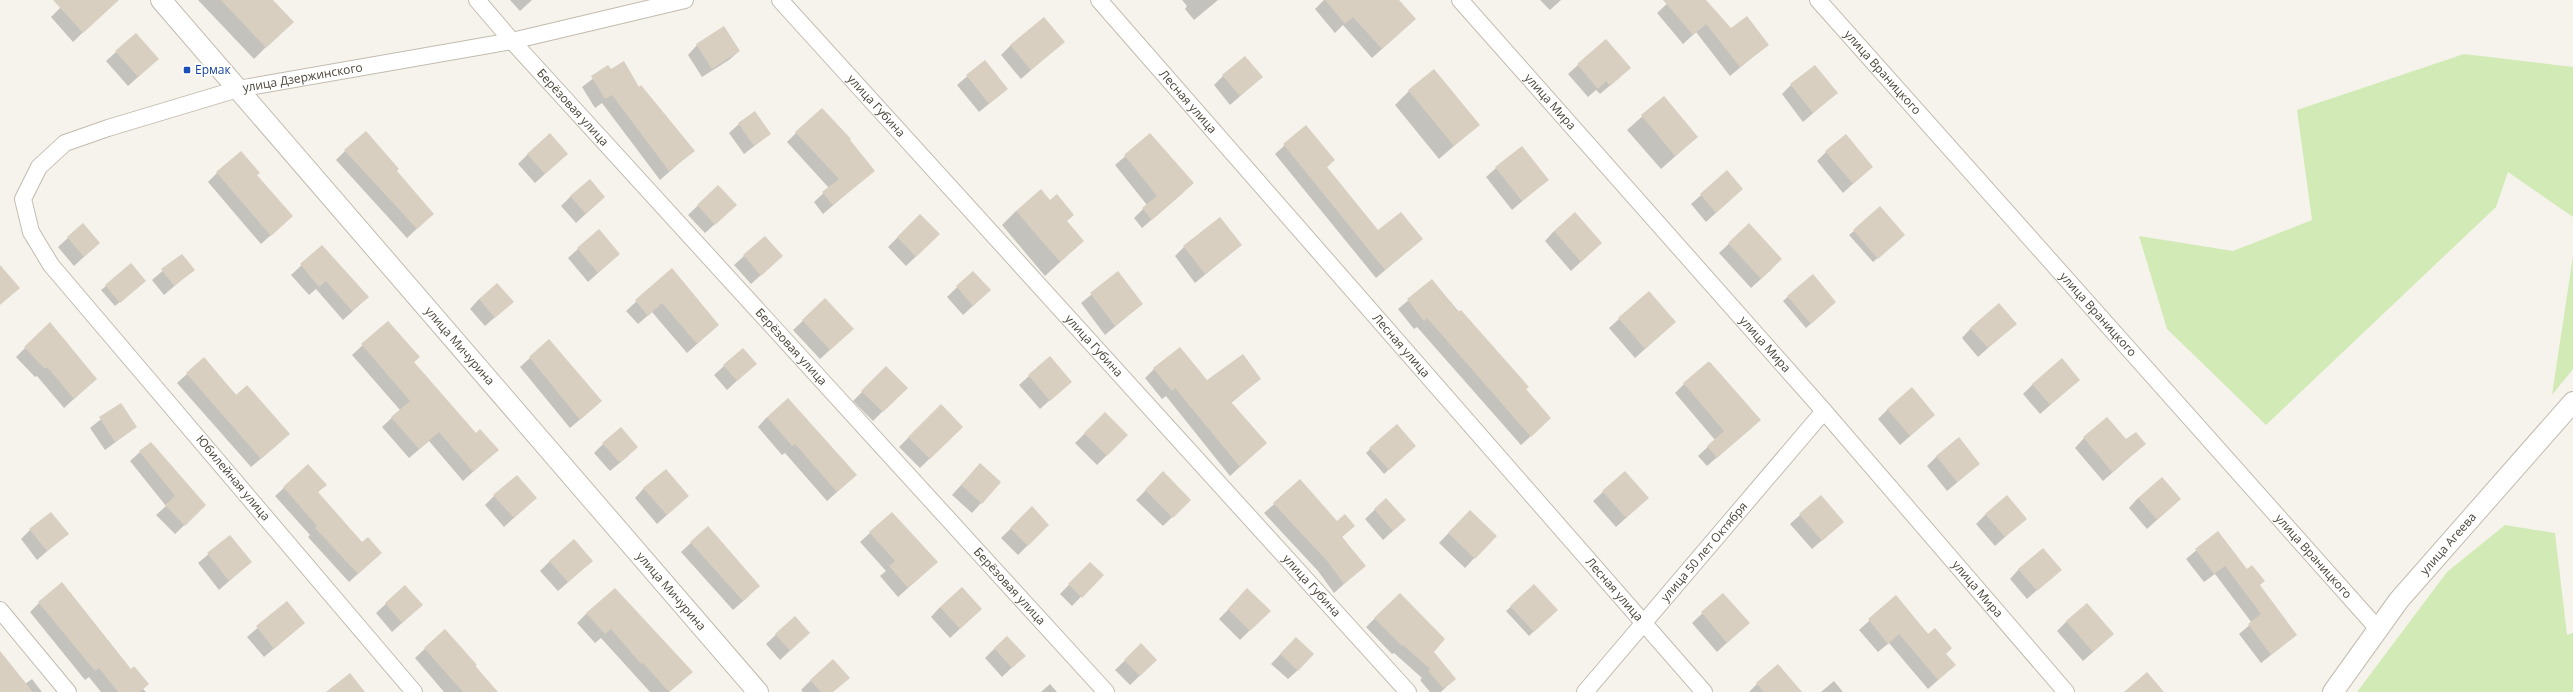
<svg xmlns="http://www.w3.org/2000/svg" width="2573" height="692" font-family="'Open Sans',sans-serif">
  <rect width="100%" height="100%" fill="#f6f3ec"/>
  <g fill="#d2eab5">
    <path d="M2464,54L2573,67V217L2508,172L2496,207L2266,425L2167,329L2139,236L2233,251L2312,220L2297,110Z"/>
    <path d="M2573,256V369L2552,395Z"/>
    <path d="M2505,525L2555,533L2567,635L2573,633V692H2357L2447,572Z"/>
  </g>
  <g fill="#0003">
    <path d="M68,0H101L99,17L73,42L51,17Z"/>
    <path d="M198,0H272L280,33L254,59Z"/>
    <path d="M510,0H532L520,11Z"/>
    <path d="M1182,0H1218L1194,20L1185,9L1187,6Z"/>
    <path d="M1324,0H1398L1415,19L1372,58L1343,25L1335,33L1315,9Z"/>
    <path d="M1540,0H1561L1550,10Z"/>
    <path d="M1671,0H1705L1731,30L1767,45L1730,76L1696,32L1683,44L1657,13Z"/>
    <path d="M1606,40L1620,77L1600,94L1596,90L1588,97L1568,74Z"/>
    <path d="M1063,42L1021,79L1001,55L1011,45Z"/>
    <path d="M697,45L739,51L729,60L702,77L688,55Z"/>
    <path d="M116,52L148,68L128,86L106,61Z"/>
    <path d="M985,61L1007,89L979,112L957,85Z"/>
    <path d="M608,67L639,88L693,151L660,180L602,103L595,108L582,87Z"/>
    <path d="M1223,76L1262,77L1230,105L1214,85Z"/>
    <path d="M1791,85L1836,93L1803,122L1782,94Z"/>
    <path d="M1409,91L1478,125L1439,159L1395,105Z"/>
    <path d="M1664,97L1697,137L1661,169L1627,130Z"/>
    <path d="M739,124L770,134L744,154L729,133Z"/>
    <path d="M1306,126L1334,160L1326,168L1378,232L1422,239L1376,278L1275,154Z"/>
    <path d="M796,133L873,171L823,214L814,202L829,188L787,142Z"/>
    <path d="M1150,135L1183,193L1142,228L1134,218L1147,205L1115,165Z"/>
    <path d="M345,151L395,171L423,223L407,238L336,160Z"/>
    <path d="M1826,152L1871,167L1843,193L1817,161Z"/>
    <path d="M528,154L557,163L535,183L518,164Z"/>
    <path d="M1496,168L1547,180L1512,210L1486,177Z"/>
    <path d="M1727,172L1742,189L1706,222L1691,204Z"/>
    <path d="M217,173L256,175L282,225L261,244L208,182Z"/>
    <path d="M718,186L726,214L705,233L688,215Z"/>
    <path d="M571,196L604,197L576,223L561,206Z"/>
    <path d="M1016,211L1066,221L1083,241L1045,276L1002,225Z"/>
    <path d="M920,215L929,244L906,266L888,247Z"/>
    <path d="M83,224L99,243L74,266L58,247Z"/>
    <path d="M1749,225L1772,269L1751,288L1719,253Z"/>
    <path d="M599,230L619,254L588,282L568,258Z"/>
    <path d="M1554,231L1601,243L1571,271L1545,241Z"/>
    <path d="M1854,231L1899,240L1873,262L1849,235Z"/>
    <path d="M765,237L772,265L751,284L734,265Z"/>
    <path d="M1241,245L1195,283L1175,256L1184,247Z"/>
    <path d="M322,246L368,297L343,320L316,289L309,295L291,275Z"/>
    <path d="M181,255L193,270L164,295L152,280Z"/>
    <path d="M672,269L718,325L687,353L652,312L638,324L626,311Z"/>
    <path d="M973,272L990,290L963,315L947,297Z"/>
    <path d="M1118,273L1142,304L1105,335L1081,303Z"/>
    <path d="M1813,275L1831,306L1806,328L1783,301Z"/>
    <path d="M1432,280L1525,390L1541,427L1521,445L1417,327L1414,329L1398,309Z"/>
    <path d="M140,285L115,306L101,290L106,286Z"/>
    <path d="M1649,292L1665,331L1635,358L1609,328Z"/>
    <path d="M479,299L512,302L485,326L470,309Z"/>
    <path d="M825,300L843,338L820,359L793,330Z"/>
    <path d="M388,322L413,363L476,435L497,450L463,481L429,441L409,458L382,427L400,410L352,355Z"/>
    <path d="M2015,324L1978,357L1962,338L1971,328Z"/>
    <path d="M549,341L591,410L570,428L520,367Z"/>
    <path d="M25,348L96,379L64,408L37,376L35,377L16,357Z"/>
    <path d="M204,359L279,443L251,467L177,383Z"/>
    <path d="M755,364L727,390L714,375L724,366Z"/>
    <path d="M886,368L906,388L873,421L853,401Z"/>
    <path d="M1154,369L1207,381L1260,379L1231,403L1266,443L1230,476L1166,396L1162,399L1145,378Z"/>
    <path d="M1029,376L1070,382L1040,409L1019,385Z"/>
    <path d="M2079,380L2040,414L2023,394L2033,384Z"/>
    <path d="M1684,384L1750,429L1707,466L1698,456L1715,440L1675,393Z"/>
    <path d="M120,404L136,427L105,450L90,428Z"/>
    <path d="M941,405L962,427L920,468L899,447Z"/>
    <path d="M1888,409L1934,415L1900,445L1878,419Z"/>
    <path d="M1105,414L1127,435L1097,465L1075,443Z"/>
    <path d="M767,417L846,484L827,501L785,453L782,455L758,427Z"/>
    <path d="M2084,438L2126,441L2145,444L2103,481L2075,448Z"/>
    <path d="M603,444L628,456L610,471L594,453Z"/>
    <path d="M1415,446L1384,474L1366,453L1370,449Z"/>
    <path d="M140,452L195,515L175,534L156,515L166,506L130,461Z"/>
    <path d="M1937,456L1979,464L1947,491L1927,466Z"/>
    <path d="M980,464L981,503L972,513L952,495Z"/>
    <path d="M308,466L325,485L317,493L362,544L372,561L349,582L308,537L310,535L275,496Z"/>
    <path d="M1625,472L1648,498L1616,527L1593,501Z"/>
    <path d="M1163,473L1190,500L1163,526L1136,500Z"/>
    <path d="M1300,481L1364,566L1334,593L1318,571L1264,513Z"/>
    <path d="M644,488L688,496L657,524L635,498Z"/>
    <path d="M494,496L526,507L504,527L485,505Z"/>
    <path d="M2138,498L2180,499L2147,529L2129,508Z"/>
    <path d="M1386,499L1395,529L1383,540L1365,519Z"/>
    <path d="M1032,508L1048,525L1018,555L1001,538Z"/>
    <path d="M1986,514L2026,518L1995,546L1976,524Z"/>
    <path d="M1800,515L1843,522L1812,549L1790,524Z"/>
    <path d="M1460,521L1495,536L1465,568L1439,543Z"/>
    <path d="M708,527L749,596L733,610L681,552Z"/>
    <path d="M30,530L67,534L37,560L21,539Z"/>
    <path d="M870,533L927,571L898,597L880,576L886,571L860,542Z"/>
    <path d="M2217,533L2296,635L2261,663L2239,634L2252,623L2215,574L2204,582L2186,559Z"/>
    <path d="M230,536L251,562L219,590L198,563Z"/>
    <path d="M550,561L582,570L558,591L540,571Z"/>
    <path d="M1090,563L1102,575L1072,606L1060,594Z"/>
    <path d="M2019,569L2060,570L2027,599L2010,579Z"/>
    <path d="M405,586L412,614L392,632L376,613Z"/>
    <path d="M1534,586L1556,610L1529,636L1506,611Z"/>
    <path d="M1247,590L1269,611L1240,640L1219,619Z"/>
    <path d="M1400,594L1449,684L1441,692H1430L1420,680L1422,678L1394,653L1392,654L1366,627Z"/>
    <path d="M1723,594L1748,623L1717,652L1692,623Z"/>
    <path d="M1896,597L1955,665L1928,689L1889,643L1878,652L1859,630Z"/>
    <path d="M287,602L304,623L264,657L247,637Z"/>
    <path d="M39,603L143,689L146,692H101L89,677L85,680L30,612Z"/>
    <path d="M940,607L981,609L950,638L931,617Z"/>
    <path d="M587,613L642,622L682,681L669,692H650L601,638L595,643L577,623Z"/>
    <path d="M795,617L809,633L780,660L766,644Z"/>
    <path d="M2067,621L2113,634L2083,661L2057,631Z"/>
    <path d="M445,630L497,692H444L415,658Z"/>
    <path d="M1296,638L1298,670L1288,679L1271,664Z"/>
    <path d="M1141,645L1156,660L1130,685L1115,670Z"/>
    <path d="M995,648L1024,656L1002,677L985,658Z"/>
    <path d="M0,653L25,684L32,679L42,692H0Z"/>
    <path d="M1778,665L1801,692H1749L1757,684Z"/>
    <path d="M811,680L833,692H803L801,690Z"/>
    <path d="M1834,681L1843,692H1821Z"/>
    <path d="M1050,684L1057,692H1041Z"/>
  </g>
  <g fill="#d8cfc1">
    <path d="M53,0H119L83,33Z"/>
    <path d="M221,0H273L294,22L266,48Z"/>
    <path d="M1325,0H1399L1416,19L1382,49L1353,17L1345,24Z"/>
    <path d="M1663,0H1706L1731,28L1747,16L1769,45L1740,67L1706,24L1693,35Z"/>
    <path d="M1044,17L1065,42L1031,70L1010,45Z"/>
    <path d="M724,26L740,51L712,69L696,44Z"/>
    <path d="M136,33L159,59L138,77L115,51Z"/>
    <path d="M1606,39L1631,68L1610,86L1606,81L1598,89L1577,64Z"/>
    <path d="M1245,56L1263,77L1240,96L1222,75Z"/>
    <path d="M985,60L1008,89L989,104L966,75Z"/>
    <path d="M624,61L639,87L641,85L695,151L669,171L612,95L605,99L591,76L608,65L611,69Z"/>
    <path d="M1815,65L1838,93L1813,113L1790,84Z"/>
    <path d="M1434,69L1480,125L1454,146L1408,90Z"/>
    <path d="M1664,96L1698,137L1675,156L1641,115Z"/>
    <path d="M822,108L851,139L850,140L875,171L833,205L822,192L839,179L795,132Z"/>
    <path d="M755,111L771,134L754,146L738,123Z"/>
    <path d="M1306,125L1335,160L1327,167L1378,230L1401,212L1423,239L1385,270L1283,144Z"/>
    <path d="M366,131L399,169L397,171L434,214L417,229L344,150Z"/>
    <path d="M550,133L568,154L545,174L527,154Z"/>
    <path d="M1150,133L1194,183L1152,220L1142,208L1157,196L1124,155Z"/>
    <path d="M1846,134L1873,167L1853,184L1825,151Z"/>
    <path d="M1522,146L1549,180L1522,201L1495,167Z"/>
    <path d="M241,151L260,173L257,175L293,216L271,236L216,172Z"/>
    <path d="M1727,170L1743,189L1716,213L1700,194Z"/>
    <path d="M590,179L605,197L586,214L570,196Z"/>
    <path d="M718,185L737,205L715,225L697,205Z"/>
    <path d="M1041,189L1050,200L1057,194L1074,215L1067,221L1084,241L1060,262L1016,211Z"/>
    <path d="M1880,206L1905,235L1878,259L1853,230Z"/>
    <path d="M1575,212L1602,243L1581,262L1554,231Z"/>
    <path d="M920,214L940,234L916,257L897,237Z"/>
    <path d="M1220,217L1242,245L1205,274L1183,246Z"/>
    <path d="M83,223L100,243L84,257L67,237Z"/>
    <path d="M1749,223L1782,259L1761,279L1728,243Z"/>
    <path d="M599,229L620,254L598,273L577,248Z"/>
    <path d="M765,236L783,256L761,276L743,255Z"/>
    <path d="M322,245L369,297L352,311L326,281L319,287L300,264Z"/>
    <path d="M182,254L195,270L174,286L161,269Z"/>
    <path d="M131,263L146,281L120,303L105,285Z"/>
    <path d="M0,265L20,288L0,305Z"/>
    <path d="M672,268L719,325L697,344L662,303L648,316L635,300Z"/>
    <path d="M973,271L991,290L973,306L956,286Z"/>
    <path d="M1118,271L1143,304L1115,326L1090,293Z"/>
    <path d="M1813,274L1836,302L1811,324L1787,296Z"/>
    <path d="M1432,279L1458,312L1461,310L1529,387L1526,389L1551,418L1531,437L1427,318L1424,321L1407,299Z"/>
    <path d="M497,283L514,302L495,318L479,299Z"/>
    <path d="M1649,291L1676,322L1645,349L1618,318Z"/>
    <path d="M825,298L854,329L830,350L802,320Z"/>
    <path d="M1999,303L2017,324L1988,348L1970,328Z"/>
    <path d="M388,321L420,357L414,362L476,433L480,429L499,450L473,472L439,432L419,449L391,417L410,401L361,344Z"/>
    <path d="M50,322L97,379L74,399L47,367L45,369L24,347Z"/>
    <path d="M549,339L602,401L580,420L529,357Z"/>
    <path d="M1180,347L1207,380L1243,354L1261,379L1231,402L1267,443L1240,467L1175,388L1172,391L1153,368Z"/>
    <path d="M743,348L757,364L737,381L723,365Z"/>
    <path d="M1050,356L1072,382L1050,401L1028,375Z"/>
    <path d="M204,357L236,395L247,385L290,434L261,459L186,373Z"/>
    <path d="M2062,358L2080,380L2050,405L2032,384Z"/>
    <path d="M1708,362H1710L1761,420L1717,458L1707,446L1724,431L1683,383Z"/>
    <path d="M886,366L908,388L883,412L861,391Z"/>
    <path d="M1912,387L1935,415L1910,436L1887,409Z"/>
    <path d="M788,398L857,475L837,492L795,444L792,446L767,417Z"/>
    <path d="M121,403L137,427L115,442L99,417Z"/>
    <path d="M941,404L963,427L930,459L908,437Z"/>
    <path d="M1105,412L1128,435L1107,456L1084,433Z"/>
    <path d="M2107,417L2126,439L2136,432L2146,444L2112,472L2083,437Z"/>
    <path d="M1397,424L1416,446L1389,470L1369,448Z"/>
    <path d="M621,427L638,447L620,463L602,443Z"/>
    <path d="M1959,437L1980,464L1957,482L1936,456Z"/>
    <path d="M151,442L206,505L185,526L165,505L175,496L139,451Z"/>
    <path d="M980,463L1001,482L982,504L961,485Z"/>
    <path d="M308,464L327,485L318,492L362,542L368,537L382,553L358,574L315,528L317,526L283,487Z"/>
    <path d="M666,469L689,496L667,515L643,488Z"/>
    <path d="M1163,471L1191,500L1173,518L1145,490Z"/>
    <path d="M1625,471L1649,498L1626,518L1602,491Z"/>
    <path d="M517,475L537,498L514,518L493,495Z"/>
    <path d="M2162,477L2181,499L2157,520L2138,498Z"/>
    <path d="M1300,479L1337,521L1345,514L1355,526L1342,537L1366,566L1344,584L1328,562L1273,503Z"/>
    <path d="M1821,495L1844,522L1822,541L1799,514Z"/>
    <path d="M2007,495L2027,519L2005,537L1985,514Z"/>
    <path d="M1386,498L1406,520L1393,531L1374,509Z"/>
    <path d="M1032,506L1049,525L1028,546L1010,528Z"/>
    <path d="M1470,510L1497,536L1475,559L1448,533Z"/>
    <path d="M51,512L69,534L47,551L29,529Z"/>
    <path d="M892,512L938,562L908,588L889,566L895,561L869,532Z"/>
    <path d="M708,526L760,586L743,601L690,542Z"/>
    <path d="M2218,531L2247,569L2252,565L2265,581L2260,585L2297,635L2271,655L2248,624L2261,614L2225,566L2214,574L2195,549Z"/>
    <path d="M230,535L252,562L229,581L207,553Z"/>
    <path d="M574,539L593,561L568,582L549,561Z"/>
    <path d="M2043,548L2062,570L2037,591L2018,569Z"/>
    <path d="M1090,562L1104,575L1082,598L1068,584Z"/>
    <path d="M62,582L131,669L134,666L149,684L140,692H118L99,668L95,671L38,602Z"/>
    <path d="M1534,584L1558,610L1534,632L1510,606Z"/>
    <path d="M405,585L423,605L402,623L385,603Z"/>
    <path d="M962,587L982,609L960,629L940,607Z"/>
    <path d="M615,588L693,672L669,692L643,663L641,664L611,629L605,634L586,613Z"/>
    <path d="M1247,588L1271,611L1250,631L1228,609Z"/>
    <path d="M1400,593L1445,639L1434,652L1456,679L1449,685L1448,684L1443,688L1428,671L1430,669L1403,645L1402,646L1374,618Z"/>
    <path d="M1723,593L1750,623L1727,643L1701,612Z"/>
    <path d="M1896,595L1928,634L1935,628L1952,648L1946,654L1956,665L1938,680L1899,634L1888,644L1868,619Z"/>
    <path d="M287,601L305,623L274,649L256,626Z"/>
    <path d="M2087,603L2114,634L2093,652L2066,621Z"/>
    <path d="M795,616L810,633L790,651L775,634Z"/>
    <path d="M445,629L477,665L475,666L498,692H463L424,648Z"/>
    <path d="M1007,636L1026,656L1012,668L994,648Z"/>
    <path d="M1296,637L1314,654L1298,671L1280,654Z"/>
    <path d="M1141,643L1157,660L1140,676L1124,660Z"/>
    <path d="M0,651L33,692H0Z"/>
    <path d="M833,659L850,678L833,692H821L810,680Z"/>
    <path d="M1778,664L1802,692H1764L1756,683Z"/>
    <path d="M2147,672L2164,692H2124Z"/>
    <path d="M350,673L365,692H326Z"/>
  </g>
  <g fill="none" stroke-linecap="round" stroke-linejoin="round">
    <defs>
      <g id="minor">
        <path id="s1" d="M477,0L512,41L1106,692"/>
        <path id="s2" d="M780,0L1408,692"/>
        <path id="s3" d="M1099,0L1704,692"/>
        <path id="s4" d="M1460,0L1824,411L2066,692"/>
        <path id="s5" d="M1818,0L2378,629"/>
        <path d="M0,610L68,692"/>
        <path id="s6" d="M414,692L51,265L31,232L23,199L39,167L65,143L108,128L238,89L512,41L685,0"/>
        <path id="s7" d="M1585,692L1824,411"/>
      </g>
      <g id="tertiary">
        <path id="s8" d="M161,0L758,692"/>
        <path id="s9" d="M2333,692L2399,600L2573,402"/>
      </g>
    </defs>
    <use href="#minor" stroke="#c2bbae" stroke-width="18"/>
    <use href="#tertiary" stroke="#c2bbae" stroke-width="22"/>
    <use href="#minor" stroke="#fff" stroke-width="16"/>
    <use href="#tertiary" stroke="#fff" stroke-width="20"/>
  </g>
  <rect fill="#1a4fb4" stroke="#fff" stroke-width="1.5" x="183" y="66" width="8" height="8" rx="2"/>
  <g text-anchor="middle" stroke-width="3.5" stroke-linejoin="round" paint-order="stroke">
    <g font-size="12" fill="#164399" stroke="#fff" text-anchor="start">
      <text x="195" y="74">Ермак</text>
    </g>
    <g font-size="12" fill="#4b4439" stroke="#fff">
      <text dy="4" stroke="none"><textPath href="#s5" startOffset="97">улица Враницкого</textPath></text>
      <text dy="4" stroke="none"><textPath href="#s6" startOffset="951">улица Дзержинского</textPath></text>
      <text dy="4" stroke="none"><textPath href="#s3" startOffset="135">Лесная улица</textPath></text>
      <text dy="4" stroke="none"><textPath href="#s4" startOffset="136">улица Мира</textPath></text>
      <text dy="4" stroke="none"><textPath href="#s2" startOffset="143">улица Губина</textPath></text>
      <text dy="4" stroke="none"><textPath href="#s1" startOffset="144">Берёзовая улица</textPath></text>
      <text dy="4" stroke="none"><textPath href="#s5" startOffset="421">улица Враницкого</textPath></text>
      <text dy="4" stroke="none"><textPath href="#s4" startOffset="460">улица Мира</textPath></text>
      <text dy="4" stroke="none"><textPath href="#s8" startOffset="457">улица Мичурина</textPath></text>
      <text dy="4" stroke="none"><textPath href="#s2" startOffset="467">улица Губина</textPath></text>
      <text dy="4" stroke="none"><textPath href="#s3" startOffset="459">Лесная улица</textPath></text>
      <text dy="4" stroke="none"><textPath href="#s1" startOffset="468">Берёзовая улица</textPath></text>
      <text transform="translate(233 478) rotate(50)" y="4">Юбилейная улица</text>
      <text dy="4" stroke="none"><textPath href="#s9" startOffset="188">улица Агеева</textPath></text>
      <text dy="4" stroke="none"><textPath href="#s7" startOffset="184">улица 50 лет Октября</textPath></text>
      <text dy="4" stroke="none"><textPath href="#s5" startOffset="745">улица Враницкого</textPath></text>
      <text dy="4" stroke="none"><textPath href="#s1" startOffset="792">Берёзовая улица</textPath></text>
      <text dy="4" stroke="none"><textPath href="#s2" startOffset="791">улица Губина</textPath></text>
      <text dy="4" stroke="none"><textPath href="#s4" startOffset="784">улица Мира</textPath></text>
      <text dy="4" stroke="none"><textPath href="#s3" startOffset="783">Лесная улица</textPath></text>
      <text dy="4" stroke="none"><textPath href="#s8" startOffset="781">улица Мичурина</textPath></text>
    </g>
  </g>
</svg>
